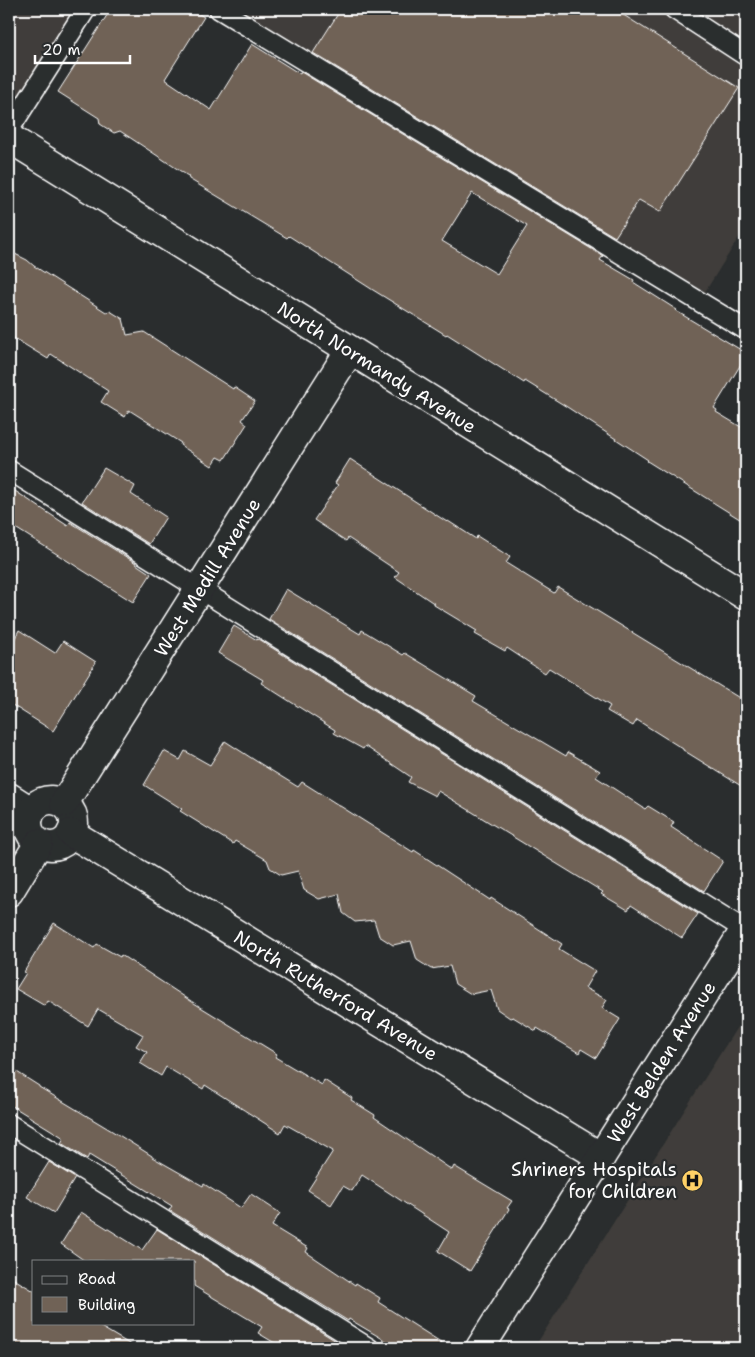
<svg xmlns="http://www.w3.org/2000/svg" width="755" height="1357" font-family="'Shantell Sans',sans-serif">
  <rect width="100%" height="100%" fill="#2a2d2e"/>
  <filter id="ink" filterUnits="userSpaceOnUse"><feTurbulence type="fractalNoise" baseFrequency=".02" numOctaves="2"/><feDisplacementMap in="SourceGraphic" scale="10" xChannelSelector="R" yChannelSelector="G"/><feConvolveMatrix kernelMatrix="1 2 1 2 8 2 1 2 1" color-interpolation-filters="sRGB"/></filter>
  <g filter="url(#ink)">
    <g fill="#3f3d3a">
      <path d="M9,9H91L9,139Z"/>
      <path d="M231,9H746V226L705,292Z"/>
      <path d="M746,1013V1348H534Z"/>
    </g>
    <g fill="#706256" stroke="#fff" fill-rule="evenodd">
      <path d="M111,9H191L204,17L165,79L211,110L252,44L300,74L301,72L603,256L600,260L634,280L633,282L677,310L676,311L746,353V356L714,408L717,410L716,412L746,430V523L647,461L648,460L567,407L525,381L524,383L447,334L446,335L373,290L289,236L287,238L189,179L188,176L120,131L114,133L100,124L99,118L58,92ZM472,193L527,226L497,274L442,241Z"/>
      <path d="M341,9H614L739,88L660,212L639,200L615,237L313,53Z"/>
      <path d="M9,251L27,260L34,266L106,312L110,311L123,319L127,335L144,332L233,389L234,387L255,401L242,420L247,424L224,460L218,457L212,466L180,445L181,443L129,410L125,417L101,402L108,391L51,354L48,359L9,335Z"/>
      <path d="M350,459L447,522L448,521L476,539L477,536L510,557L506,563L554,593L558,587L746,702V789L683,750V749L637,720L633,726L607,711L610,706L549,668L545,673L507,648L505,651L475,634L477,631L434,605L435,604L395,577L399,572L348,538L346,541L314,520L338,485L335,483Z"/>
      <path d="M104,468L135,486L131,494L166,517L149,544L82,502Z"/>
      <path d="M9,487L68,526L70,522L136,563V564L151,574L133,602L9,524Z"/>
      <path d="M286,589L360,634L362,630L403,655L405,653L476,696L473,701L566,756L568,752L600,771L596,777L645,809L648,806L674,822L671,827L723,861L704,891L269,619Z"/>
      <path d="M234,626L257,640L258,639L698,914L682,938L631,905L628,910L601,894L603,892L438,791L435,796L408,782L411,777L365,746L363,749L334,733L335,730L261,683L263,680L218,653Z"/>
      <path d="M19,630L55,653L63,641L96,662L53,731L9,703V650Z"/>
      <path d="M225,741L256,761L298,787L302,782L413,852L414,850L490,900L491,898L562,944L559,949L595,971L585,988L607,1000L602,1008L620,1019L596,1058L581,1049L579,1053L537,1028L536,1031L513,1017L510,1018L497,1009L491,990L471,994L455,984L450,966L431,969L417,960L411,941L393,945L379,936L374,920L355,922L343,913L339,894L319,899L304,890L298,871L281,875L270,868L267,860L235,841L233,844L180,811L182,809L144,785L164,751L180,760L185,751L210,765Z"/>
      <path d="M54,923L94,948L97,944L120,957L121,955L194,1003L277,1054L275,1057L322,1085L324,1080L352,1098L351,1100L375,1115L374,1117L452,1170L454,1166L512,1201L507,1208L509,1209L470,1271L438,1251L449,1232L362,1175L352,1191L343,1186L331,1205L308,1190L333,1151L285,1124L280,1133L205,1085L203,1089L166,1067L161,1076L140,1063L147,1052L136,1046L143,1035L98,1009L88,1026L48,1001L45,1006L16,989L26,973L24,972Z"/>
      <path d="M9,1067L39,1086V1087L117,1134L152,1156V1157L203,1186L204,1184L241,1208L251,1194L280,1213L272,1226L308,1248L306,1252L355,1285L356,1283L380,1298L378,1302L450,1348H398L349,1319L348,1321L169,1210L172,1206L89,1155L87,1159L61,1143L64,1138L9,1104Z"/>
      <path d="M49,1162L75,1178L54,1213L27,1197Z"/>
      <path d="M81,1212L142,1250L157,1229L336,1341L332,1348H283L258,1333L262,1327L194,1286V1261H85L61,1244Z"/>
      <path d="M9,1276L34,1291V1323H94L136,1348H9Z"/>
    </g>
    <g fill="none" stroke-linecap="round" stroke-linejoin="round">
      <defs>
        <g id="service">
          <path d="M219,9L746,330"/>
          <path d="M674,9L746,56"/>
          <path d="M9,130L86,9"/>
          <path d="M9,470L745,930"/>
          <path d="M9,1124L369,1348"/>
        </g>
        <g id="minor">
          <path d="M9,138L746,596"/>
          <path d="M9,797L31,811"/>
          <circle cx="51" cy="823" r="23"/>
          <path d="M64,803L350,350"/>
          <path d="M71,833L601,1157"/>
          <path d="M9,892L39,843"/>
          <path d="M480,1348L746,928"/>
        </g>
      </defs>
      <use href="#service" stroke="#fff" stroke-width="22"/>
      <use href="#minor" stroke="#fff" stroke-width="31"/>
      <use href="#service" stroke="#2a2d2e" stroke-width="19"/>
      <use href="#minor" stroke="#2a2d2e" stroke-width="28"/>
    </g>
  </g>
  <defs>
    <symbol id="hospital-disc" viewBox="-11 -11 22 22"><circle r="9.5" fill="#ffd166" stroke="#2a2d2e"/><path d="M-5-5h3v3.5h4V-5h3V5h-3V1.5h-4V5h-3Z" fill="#111"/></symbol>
  </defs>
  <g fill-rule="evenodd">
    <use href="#hospital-disc" x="680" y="1168" width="25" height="25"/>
  </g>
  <g text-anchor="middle" stroke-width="4.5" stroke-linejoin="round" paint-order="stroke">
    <g font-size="19" fill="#fff" stroke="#2a2d2e">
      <text transform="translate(377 367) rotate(32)" y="7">North Normandy Avenue</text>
      <text transform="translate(207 577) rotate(-58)" y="7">West Medill Avenue</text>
      <text transform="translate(336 995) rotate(31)" y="7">North Rutherford Avenue</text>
      <text transform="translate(661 1062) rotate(-58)" y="7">West Belden Avenue</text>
    </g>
    <g font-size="19" fill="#fff" stroke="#2a2d2e" text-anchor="end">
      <text x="677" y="1176">Shriners Hospitals<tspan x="677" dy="22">for Children</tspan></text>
    </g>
  </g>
  <rect width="755" height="1357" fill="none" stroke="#2a2d2e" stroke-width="30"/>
  <rect x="15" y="15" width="725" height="1327" fill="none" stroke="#fff" stroke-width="2" filter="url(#ink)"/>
  <rect x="32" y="1260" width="162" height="65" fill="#2a2d2e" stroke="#7f8182"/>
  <rect x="42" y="1276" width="25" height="8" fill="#2a2d2e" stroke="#7f8182"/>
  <text x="78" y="1284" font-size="15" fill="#ffffff">Road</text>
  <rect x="42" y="1297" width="25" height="15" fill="#706256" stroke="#7f8182"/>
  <text x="78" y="1310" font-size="15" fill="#ffffff">Building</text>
  <path d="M35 55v8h95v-8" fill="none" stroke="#ffffff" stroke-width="2.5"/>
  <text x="42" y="55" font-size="15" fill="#ffffff" stroke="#2a2d2e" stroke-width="4" paint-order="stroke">20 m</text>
</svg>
